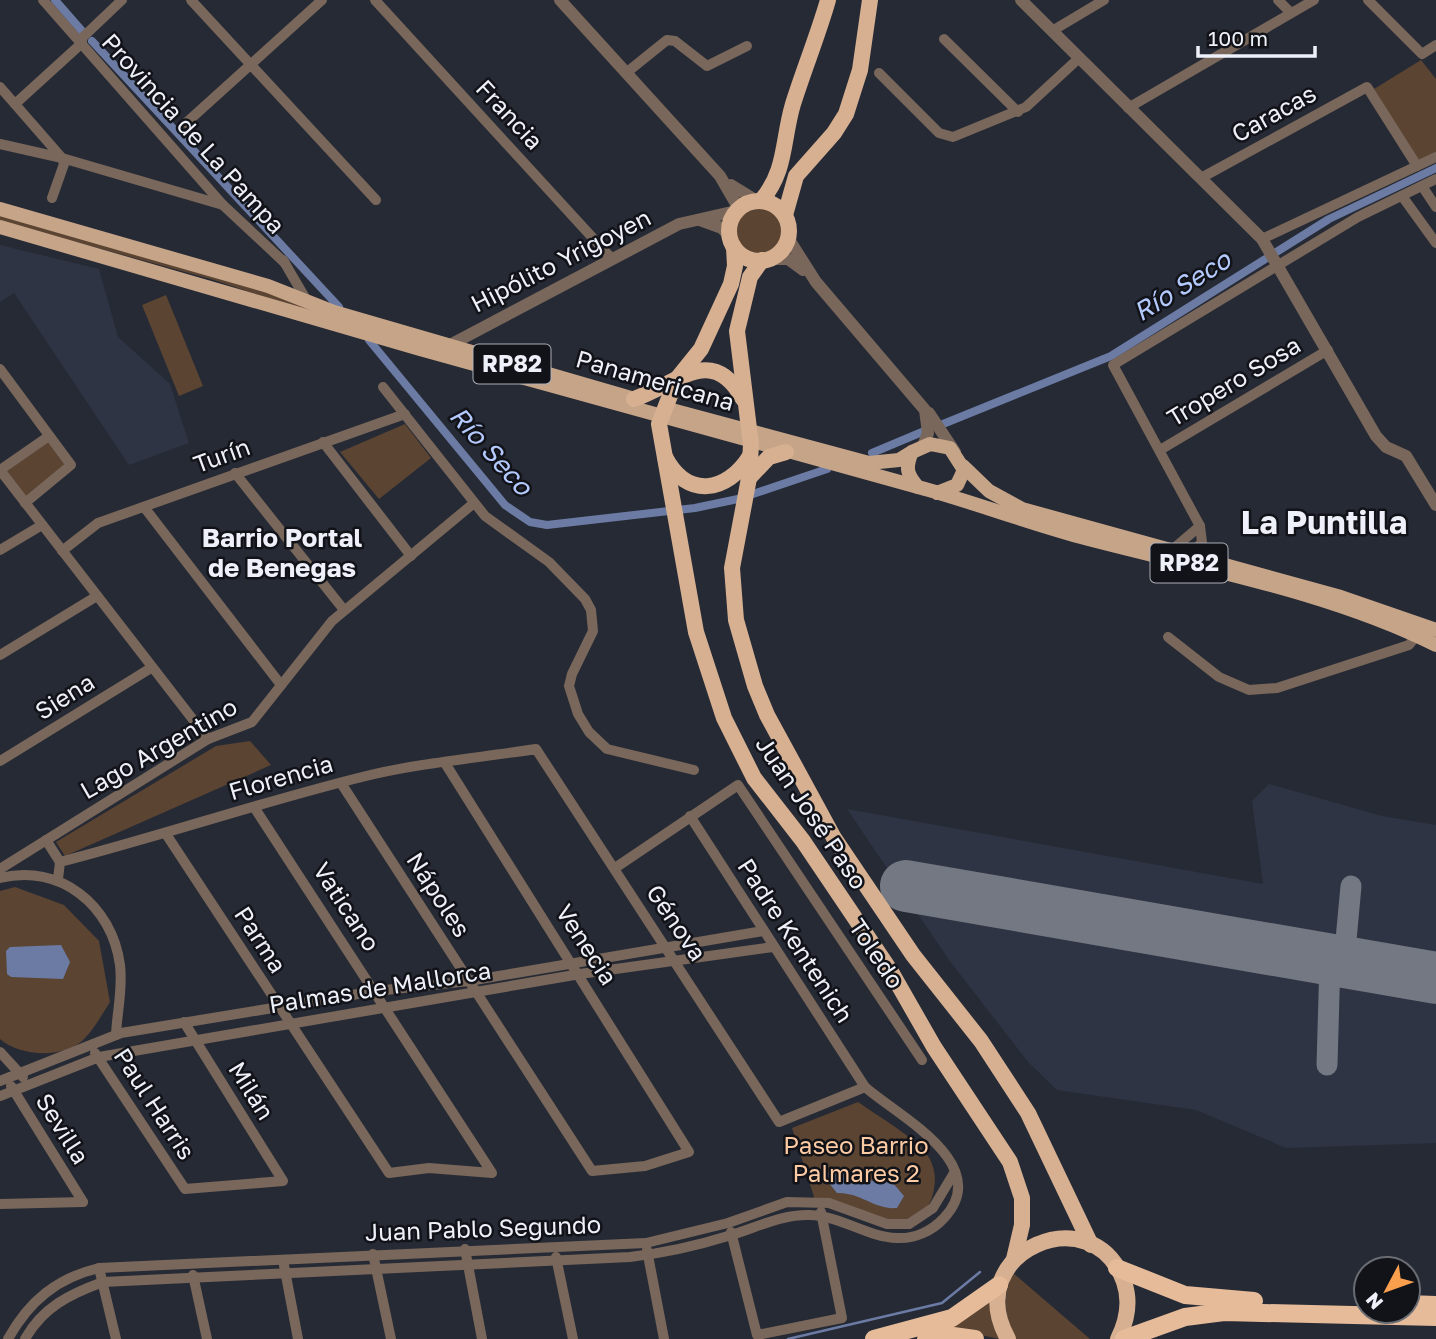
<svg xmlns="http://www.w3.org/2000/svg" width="1436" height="1339" font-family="'Golos Text',sans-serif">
  <rect width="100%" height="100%" fill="#262a35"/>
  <g fill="#2e3444">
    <path d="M0,245L99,269L118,337L170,384L189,443L129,465L14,293L0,302Z"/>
    <path d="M1269,784L1382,816L1436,825V1143L1286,1148L1196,1110L1057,1090L1028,1062L949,960L847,809L1263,884L1252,801Z"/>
  </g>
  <g fill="#5b4432">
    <path d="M1421,60L1436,79V153L1418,161L1374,89Z"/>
    <circle cx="759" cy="231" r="24"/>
    <path d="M0,215L285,298L314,310L308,312L214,280L0,221Z"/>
    <path d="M166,295L203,386L179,396L142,305Z"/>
    <path d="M405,424L431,458L379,499L340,452Z"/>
    <path d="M49,436L71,465L25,503L0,470Z"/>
    <path d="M250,741L271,765L65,856L56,842L216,746Z"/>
    <path d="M15,887L64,905L99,941L110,1002C102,1014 95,1028 85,1038C66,1059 20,1057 0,1039V891Z"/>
    <path d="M858,1102C879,1117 905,1131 923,1150C933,1160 937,1175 934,1189C924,1248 850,1211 815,1200L792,1128Z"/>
    <path d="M1013,1273L1090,1339H1015C1004,1316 1002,1297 1013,1273Z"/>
    <path d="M991,1296L992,1318L999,1339L945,1327Z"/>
  </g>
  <g fill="#6b7ba4">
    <path d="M61,945L70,962L63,979L11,977L7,974L6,951L10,947Z"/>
    <path d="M844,1168L868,1180L893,1183L904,1196L897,1208C875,1210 860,1192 837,1193L824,1177L830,1170Z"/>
  </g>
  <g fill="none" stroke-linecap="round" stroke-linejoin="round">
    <path stroke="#6b7ba4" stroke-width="2.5" d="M788,1339L942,1303L980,1272"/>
    <g stroke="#6b7ba4" stroke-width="8">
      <path d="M55,0L82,31"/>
      <path d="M92,41L339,307"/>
      <path d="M369,340L505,505L530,522L547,525L695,508L738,499"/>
      <path d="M943,424L1111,356L1329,219L1436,168"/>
      <path d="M872,453L922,432"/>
      <path d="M753,494L827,469"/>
    </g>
    <g stroke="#747882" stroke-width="21">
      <path d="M1351,886L1346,940L1347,947L1363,966"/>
      <path d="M1304,957L1330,954L1341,947"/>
      <path d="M1327,1065L1330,961"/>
    </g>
    <path stroke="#747882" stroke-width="52" d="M906,886L1436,978"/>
    <g stroke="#78675a" stroke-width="10">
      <path d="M43,0L223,205L285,263"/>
      <path d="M191,0L376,200"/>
      <path d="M375,0L612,259"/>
      <path d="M1278,0L1291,13"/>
      <path d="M1368,0L1422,54L1436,45"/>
      <path d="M1052,31L1104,0"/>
      <path d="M944,39L1018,112"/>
      <path d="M626,73L667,40L675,41L707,66L747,46"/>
      <path d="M879,73L939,133L953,137L1026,107L1078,59"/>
      <path d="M0,87L62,158L64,164L52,198"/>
      <path d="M15,104L82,43V38L122,0"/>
      <path d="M1128,108L1314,0"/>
      <path d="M186,123L322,0"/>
      <path d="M0,144L62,158L223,205"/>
      <path d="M1201,178L1367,87L1417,166"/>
      <path d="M1422,186L1436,207"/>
      <path d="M1402,196L1436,243"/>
      <path d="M1262,239L1436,157"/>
      <path d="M283,260L307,301"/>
      <path d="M0,369L71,465L25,503"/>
      <path d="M383,387L485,516L549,562L585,599L591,610L593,631L572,674L569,686L578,714L589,732L607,749L694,770"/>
      <path d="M323,442L411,556"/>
      <path d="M1160,450L1328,350"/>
      <path d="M0,470L208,739"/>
      <path d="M0,470L49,436"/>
      <path d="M235,473L344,610"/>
      <path d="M144,507L281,685"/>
      <path d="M1173,549L1200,526"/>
      <path d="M0,550L42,525"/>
      <path d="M62,551L98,523L405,414"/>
      <path d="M1188,558L1202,542L1200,526L1113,365L1358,217L1436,179"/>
      <path d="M1168,637L1219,677L1249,690L1277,688L1409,645L1417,635"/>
      <path d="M0,655L97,596"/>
      <path d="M0,761L151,668"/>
      <path d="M341,783L592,1171L645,1166L689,1152L445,763"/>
      <path d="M166,834L389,1173L429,1168L492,1173L254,807"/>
      <path d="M46,840L60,862"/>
      <path d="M615,868L738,785L922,1060"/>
      <path d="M0,869L208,739L252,722L332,621L474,503"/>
      <path d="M0,878C60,863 112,905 120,965C123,990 117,1011 116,1035"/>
      <path d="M58,879L60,862C161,836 261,802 362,777C418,763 478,758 536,749L779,1122L865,1087"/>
      <path d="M0,1052L23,1077"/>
      <path d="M95,1053L185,1189L283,1181L184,1022"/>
      <path d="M0,1081L121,1033L376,991L469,981L763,931"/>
      <path d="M11,1086L83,1202"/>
      <path d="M0,1096L99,1057L580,974L773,947"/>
      <path d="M0,1204L83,1202"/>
      <path d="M731,1232L757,1335L842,1318L821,1212"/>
      <path d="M465,1249L482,1339"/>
      <path d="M647,1250L664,1339"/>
      <path d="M373,1254L391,1339"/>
      <path d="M556,1257L573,1339"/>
      <path d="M283,1260L298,1339"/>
      <path d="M99,1268L116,1339"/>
      <path d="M193,1275L207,1339"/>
      <path d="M8,1339C29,1301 57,1278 99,1268L646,1243L728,1223L787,1202L829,1203L887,1224H909L933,1208L954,1173"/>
      <path d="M25,1339C43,1307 70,1294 103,1282L630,1257C664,1253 696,1246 728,1236C756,1228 781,1214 810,1215C841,1216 867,1237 897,1238C915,1239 932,1231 944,1218C994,1164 898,1116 865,1087L690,816"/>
    </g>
    <g stroke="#78675a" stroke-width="12">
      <path d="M560,0L720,176L739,209"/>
      <path d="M1021,0L1262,239L1376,436L1386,447L1406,456L1436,505"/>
      <path d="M731,185L757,201"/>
      <path d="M700,220L722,228L730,237"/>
      <path d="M788,238L816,282L925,410L928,433L923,446"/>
      <path d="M770,259H788L803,270"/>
      <path d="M448,346L679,224L736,211"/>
      <path d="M929,413L955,452"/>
    </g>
    <g stroke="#c6a488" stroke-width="14">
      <path d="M0,209L268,286L334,312L638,400"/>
      <path d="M0,227L420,349L918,487"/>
      <path d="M668,409L869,463L899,460L912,452"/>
      <path d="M963,466L989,491L1022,509L1341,597L1436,630"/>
      <path d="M937,493L957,485L964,470L950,448L930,444L912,452C905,468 907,475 918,487C973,502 1026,522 1081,537C1197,568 1328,591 1436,645"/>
    </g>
    <g stroke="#d6b091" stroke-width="16">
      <path d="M761,201C787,170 782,141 793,104C804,69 818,35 828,0"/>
      <circle cx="759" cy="231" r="30"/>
      <path d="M785,215L796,176L834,133L846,114L860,70L870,0"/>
      <path d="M734,247L735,266L731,284L701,349L676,380L659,424L696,632L724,718L754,778L803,841L890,970L934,1047L1010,1162L1022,1198V1225L1014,1259"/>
      <path d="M762,260L750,277L737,331L751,445L749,478L732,568L736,620L755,686L767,715L834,838L913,955L981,1041L1028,1113L1091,1245"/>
      <path d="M634,399C676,385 712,342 743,399"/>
      <path d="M665,457C687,499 727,493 750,456"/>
      <path d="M749,478L769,457L786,452"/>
      <path d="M1008,1339C959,1251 1094,1195 1124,1282C1131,1302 1127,1321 1118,1339"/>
    </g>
    <g stroke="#e5bb9a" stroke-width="18">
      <path d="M1117,1268L1185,1295L1254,1301"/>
      <path d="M1408,1304L1436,1305"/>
      <path d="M874,1339L952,1318L999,1285"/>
      <path d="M926,1339L953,1336L975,1339"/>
      <path d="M1124,1339L1185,1317L1224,1312L1436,1317"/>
    </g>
  </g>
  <g text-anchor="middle" stroke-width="5" stroke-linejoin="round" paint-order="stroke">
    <g fill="#111318" stroke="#acaeb6" stroke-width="2">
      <rect x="473.5" y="344.5" width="77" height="39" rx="5"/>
      <rect x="1150.5" y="543.5" width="77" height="39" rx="5"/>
    </g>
    <g font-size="23" font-weight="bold" fill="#eef1f9">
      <text x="512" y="372">RP82</text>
      <text x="1189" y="571">RP82</text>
    </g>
    <g font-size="24" fill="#eef1f9" stroke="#111318">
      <text transform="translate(1274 114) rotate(-29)" y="8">Caracas</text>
      <text transform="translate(509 115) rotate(47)" y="8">Francia</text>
      <text transform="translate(193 134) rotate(48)" y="8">Provincia de La Pampa</text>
      <text transform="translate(561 261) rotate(-27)" y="8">Hipólito Yrigoyen</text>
      <text transform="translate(655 381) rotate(16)" y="8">Panamericana</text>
      <text transform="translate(1234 382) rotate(-31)" y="8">Tropero Sosa</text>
      <text transform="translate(222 456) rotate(-20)" y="8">Turín</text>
      <text transform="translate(65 697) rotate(-32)" y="8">Siena</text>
      <text transform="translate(159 749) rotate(-30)" y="8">Lago Argentino</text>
      <text transform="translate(281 778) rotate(-16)" y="8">Florencia</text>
      <text transform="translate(811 813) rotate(56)" y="8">Juan José Paso</text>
      <text transform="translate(438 895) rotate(57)" y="8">Nápoles</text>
      <text transform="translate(346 907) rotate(57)" y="8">Vaticano</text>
      <text transform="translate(676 923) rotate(56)" y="8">Génova</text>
      <text transform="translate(260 940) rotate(57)" y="8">Parma</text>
      <text transform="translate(795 941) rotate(57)" y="8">Padre Kentenich</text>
      <text transform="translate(586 945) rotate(57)" y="8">Venecia</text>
      <text transform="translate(876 954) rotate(56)" y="8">Toledo</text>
      <text transform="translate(380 988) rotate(-9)" y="8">Palmas de Mallorca</text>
      <text transform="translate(251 1091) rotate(58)" y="8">Milán</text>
      <text transform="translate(154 1104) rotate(57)" y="8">Paul Harris</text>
      <text transform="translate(62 1129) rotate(58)" y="8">Sevilla</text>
      <text transform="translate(483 1229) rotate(-2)" y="8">Juan Pablo Segundo</text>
    </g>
    <g font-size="24" fill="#fccaa3" stroke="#111318">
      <text x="856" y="1154">Paseo Barrio<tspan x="856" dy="28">Palmares 2</tspan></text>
    </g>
    <g font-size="26" font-style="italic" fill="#b4c9fd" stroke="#111318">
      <text transform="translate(1182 286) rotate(-32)" y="9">Río Seco</text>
      <text transform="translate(491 451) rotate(48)" y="9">Río Seco</text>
    </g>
    <g font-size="26" font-weight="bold" fill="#eef1f9" stroke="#111318">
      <text x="282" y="547">Barrio Portal<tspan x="282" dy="30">de Benegas</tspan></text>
    </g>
    <g font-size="32" font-weight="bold" fill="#eef1f9" stroke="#111318">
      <text x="1324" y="534">La Puntilla</text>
    </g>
  </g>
  <g transform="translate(1387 1290) rotate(229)"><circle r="33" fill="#111318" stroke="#696c72" stroke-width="2"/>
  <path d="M0-5L12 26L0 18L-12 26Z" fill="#fa9f4e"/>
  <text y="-10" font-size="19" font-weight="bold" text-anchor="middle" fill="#eef1f9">N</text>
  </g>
  <path d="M1198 46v10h117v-10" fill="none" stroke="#eef1f9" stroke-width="3.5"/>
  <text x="1208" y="46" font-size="21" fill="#eef1f9" stroke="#111318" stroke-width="5" paint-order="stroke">100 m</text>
</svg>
